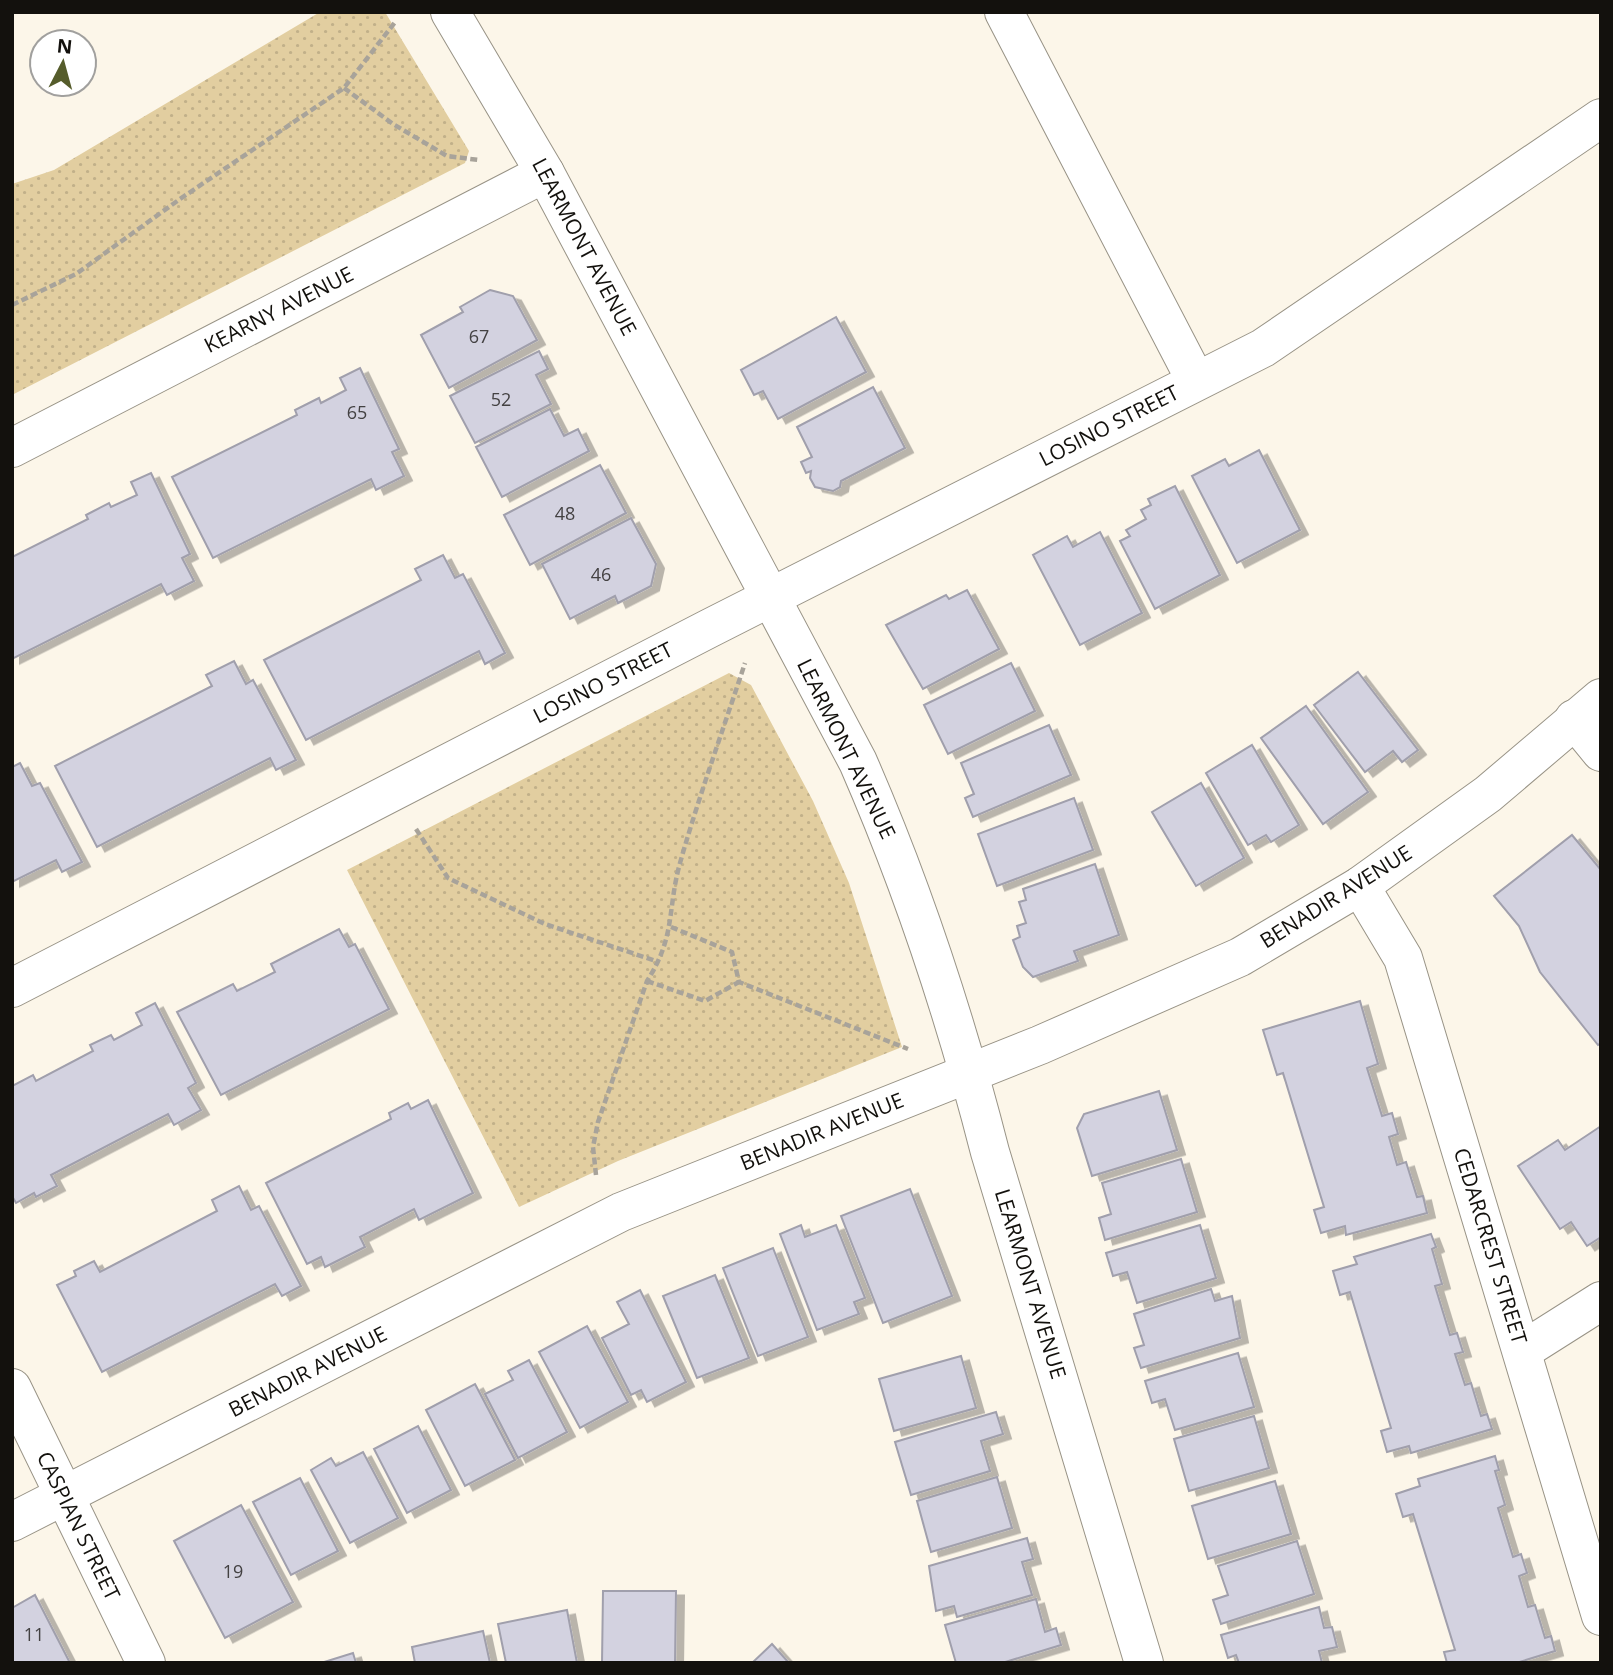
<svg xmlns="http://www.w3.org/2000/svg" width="1613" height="1675" font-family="'Open Sans',sans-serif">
  <defs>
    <pattern id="park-dots" width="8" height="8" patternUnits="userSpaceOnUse" patternTransform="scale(1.75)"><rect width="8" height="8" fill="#e2cea0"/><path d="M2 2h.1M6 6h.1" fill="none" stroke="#c1b089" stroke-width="1.8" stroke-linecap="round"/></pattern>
    <filter id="shadow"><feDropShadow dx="8" dy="4.5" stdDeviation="0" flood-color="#0004"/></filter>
  </defs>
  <rect width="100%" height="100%" fill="#fcf6e9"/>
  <g fill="url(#park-dots)">
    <path d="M320,12H385L469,151L465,163L12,395V184L54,170Z"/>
    <path d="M729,673L751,685L813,801L849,883L902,1047L618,1161L519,1207L347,870Z"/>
  </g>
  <g fill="#d3d2e0" stroke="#a09fac" stroke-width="2" filter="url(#shadow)">
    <path d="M490,290L513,296L537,340L449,388L421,335L463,312L460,307Z"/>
    <path d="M836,317L866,372L778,419L763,391L754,395L741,370Z"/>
    <path d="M539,351L548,369L536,375L551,404L475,443L450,396Z"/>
    <path d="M360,368L399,449L392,452L404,476L376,490L371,479L213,558L172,477L297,415L295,410L319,398L321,403L346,390L340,378Z"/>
    <path d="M873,387L905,448L841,481L840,487L833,491L815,487L810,478L811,471L806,473L801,462L812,457L797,427Z"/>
    <path d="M550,409L564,436L578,429L589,451L502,497L476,447Z"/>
    <path d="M1259,450L1300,530L1237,563L1192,476L1225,459L1229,466Z"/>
    <path d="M600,465L626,513L530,565L504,515Z"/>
    <path d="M151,473L190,554L182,558L194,581L167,595L161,584L12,659V557L88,519L86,515L109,503L111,507L137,495L131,482Z"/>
    <path d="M1175,486L1220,575L1155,609L1120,541L1130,536L1126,530L1146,519L1141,510L1151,505L1148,499Z"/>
    <path d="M631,518L656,564L651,586L618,603L615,596L570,619L542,564Z"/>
    <path d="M1100,532L1142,613L1080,645L1033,555L1067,536L1073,547Z"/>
    <path d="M443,555L455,578L463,574L505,653L485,664L479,651L306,740L264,660L421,580L415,569Z"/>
    <path d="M967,590L999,649L923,689L886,625L946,595L949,599Z"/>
    <path d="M234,661L246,684L253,680L296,760L276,770L270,758L97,847L55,766L212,686L206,675Z"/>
    <path d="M1011,663L1035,711L948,754L924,705Z"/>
    <path d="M1358,672L1418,750L1402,762L1393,751L1365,772L1314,705Z"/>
    <path d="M1306,706L1368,792L1323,824L1261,738Z"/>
    <path d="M1049,725L1071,775L973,817L965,798L974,794L961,763Z"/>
    <path d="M1252,745L1299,825L1271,842L1266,835L1248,845L1206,773Z"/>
    <path d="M20,763L32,786L40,783L82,862L62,872L56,860L12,882V767Z"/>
    <path d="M1201,783L1244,858L1196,886L1152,812Z"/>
    <path d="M1074,798L1093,850L997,886L978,834Z"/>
    <path d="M1572,835L1601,870V1043L1598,1045L1540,972L1519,926L1494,896Z"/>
    <path d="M1095,864L1119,935L1074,951L1078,961L1033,977L1023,967L1013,940L1020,937L1017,926L1026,923L1019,902L1026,900L1023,889Z"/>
    <path d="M339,929L349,947L355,944L389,1009L221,1095L177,1012L233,984L237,991L275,972L271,964Z"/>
    <path d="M1360,1001L1378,1064L1367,1068L1382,1116L1392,1113L1398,1134L1389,1137L1397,1165L1406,1162L1417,1197L1423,1196L1427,1213L1346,1235L1345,1226L1321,1233L1314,1210L1324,1207L1283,1073L1277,1075L1263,1030Z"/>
    <path d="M155,1003L196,1083L188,1088L201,1110L174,1125L168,1114L51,1175L57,1186L36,1197L34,1193L16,1203L12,1196V1086L33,1075L36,1081L93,1051L90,1045L111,1035L114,1040L142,1025L136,1013Z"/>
    <path d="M1159,1091L1177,1150L1092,1176L1077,1128L1084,1114Z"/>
    <path d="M428,1100L473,1193L419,1220L414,1209L360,1237L365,1247L325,1267L321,1257L307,1264L266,1183L391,1119L389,1113L408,1103L411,1109Z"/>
    <path d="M1601,1126V1237L1587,1246L1571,1222L1560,1229L1518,1166L1558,1140L1565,1150Z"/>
    <path d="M1181,1159L1197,1212L1105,1240L1099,1218L1111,1214L1102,1183Z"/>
    <path d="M239,1186L251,1210L259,1206L301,1286L282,1296L275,1284L102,1372L57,1285L76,1276L74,1271L94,1261L100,1272L217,1211L212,1200Z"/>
    <path d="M910,1189L952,1296L883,1323L841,1216Z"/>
    <path d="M801,1225L805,1237L836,1225L865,1298L854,1302L859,1314L817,1330L780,1234Z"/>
    <path d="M1200,1225L1216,1278L1137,1303L1127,1272L1113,1276L1106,1253Z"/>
    <path d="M1431,1234L1436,1247L1432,1249L1442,1284L1435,1286L1450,1335L1457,1333L1463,1352L1455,1354L1465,1385L1471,1383L1481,1416L1487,1414L1492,1429L1411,1453L1409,1446L1387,1452L1381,1431L1391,1428L1350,1292L1340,1295L1333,1271L1357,1264L1354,1257Z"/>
    <path d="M773,1248L808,1337L758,1356L723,1268Z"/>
    <path d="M715,1275L749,1358L697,1378L663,1296Z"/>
    <path d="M1211,1289L1215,1301L1232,1296L1240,1338L1141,1368L1134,1348L1144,1345L1134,1314Z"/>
    <path d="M640,1290L686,1382L647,1402L641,1390L631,1395L602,1338L629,1324L617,1302Z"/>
    <path d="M587,1326L628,1402L580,1428L539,1352Z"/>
    <path d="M1238,1353L1254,1407L1175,1430L1165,1399L1152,1403L1145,1381Z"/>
    <path d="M961,1356L976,1408L894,1431L879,1379Z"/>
    <path d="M529,1360L567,1432L518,1458L485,1394L513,1380L508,1371Z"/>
    <path d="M475,1384L515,1460L465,1486L426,1410Z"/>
    <path d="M996,1412L1003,1434L981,1441L990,1471L911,1495L895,1442Z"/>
    <path d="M1254,1416L1269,1468L1189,1491L1174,1439Z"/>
    <path d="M418,1426L451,1490L407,1513L374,1449Z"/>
    <path d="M363,1452L398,1518L350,1543L311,1470L331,1458L336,1466Z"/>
    <path d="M1495,1456L1499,1470L1495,1471L1505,1505L1498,1508L1513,1557L1521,1554L1527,1573L1519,1576L1528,1607L1535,1605L1545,1638L1551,1636L1555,1651L1516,1663H1447L1444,1652L1455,1650L1413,1514L1403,1517L1396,1494L1420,1486L1418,1479Z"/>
    <path d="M997,1477L1012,1528L931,1552L917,1501Z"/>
    <path d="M300,1478L338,1551L291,1575L253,1502Z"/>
    <path d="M1275,1481L1291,1534L1208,1559L1192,1506Z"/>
    <path d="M241,1505L293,1602L225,1638L174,1541Z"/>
    <path d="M1027,1538L1033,1559L1022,1562L1032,1595L957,1617L954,1606L936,1611L929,1566Z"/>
    <path d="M1297,1541L1314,1594L1221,1624L1213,1600L1228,1595L1218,1566Z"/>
    <path d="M603,1591H676L675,1663H602Z"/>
    <path d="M35,1595L70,1663H12V1608Z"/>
    <path d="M1036,1599L1045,1632L1056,1628L1061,1645L1002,1663H956L945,1625Z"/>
    <path d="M1319,1607L1324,1628L1332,1627L1337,1647L1319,1651L1322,1663H1239L1236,1655L1228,1658L1221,1635Z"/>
    <path d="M567,1610L577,1663H506L498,1624Z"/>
    <path d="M483,1631L490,1663H415L412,1647Z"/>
    <path d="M772,1644L789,1663H752Z"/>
    <path d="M353,1653L356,1663H321Z"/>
  </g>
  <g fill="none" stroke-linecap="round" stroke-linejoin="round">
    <defs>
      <g id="street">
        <path d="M450,12L545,173L858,762C913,888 956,1019 990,1152L1144,1663"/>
        <path d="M1004,12L1196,381"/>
        <path d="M12,448L545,173"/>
        <path d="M1574,719L1601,752"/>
        <path d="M1360,886L1403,958L1601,1616"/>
        <path d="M12,988L710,628L1263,348L1601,118"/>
        <path d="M1522,1351L1601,1301"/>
        <path d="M12,1388L146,1663"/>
        <path d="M12,1522L621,1212L1040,1045L1240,957L1360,886L1488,794L1601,698"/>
      </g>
    </defs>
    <use href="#street" stroke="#989386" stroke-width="40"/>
    <g stroke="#a8a39a" stroke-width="4.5" stroke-dasharray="7 3.5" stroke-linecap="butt">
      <path d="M344,88L393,124L447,156L479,160"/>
      <path d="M12,305L76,274L180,199L344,88L396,21"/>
      <path d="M416,829L448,878L545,924L659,962"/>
      <path d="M671,927L732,952L739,982L908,1049"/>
      <path d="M647,981L705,1001L739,982"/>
      <path d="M596,1175L593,1147L598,1122L647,981C676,936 667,910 680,863C699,796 723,730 745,663"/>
    </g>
    <use href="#street" stroke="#fff" stroke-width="38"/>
  </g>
  <g text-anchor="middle" stroke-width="5" stroke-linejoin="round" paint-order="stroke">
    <g font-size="18" fill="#434142">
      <text x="479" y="343">67</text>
      <text x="501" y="406">52</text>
      <text x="357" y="419">65</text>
      <text x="565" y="520">48</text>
      <text x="601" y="581">46</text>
      <text x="233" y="1578">19</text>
      <text x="34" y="1641">11</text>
    </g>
    <g font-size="21" fill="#13110d" stroke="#fff">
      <text transform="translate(584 247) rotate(62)" y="7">LEARMONT AVENUE</text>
      <text transform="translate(279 310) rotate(-27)" y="7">KEARNY AVENUE</text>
      <text transform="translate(1109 426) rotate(-27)" y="7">LOSINO STREET</text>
      <text transform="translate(603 683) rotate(-27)" y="7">LOSINO STREET</text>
      <text transform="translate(846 749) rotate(64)" y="7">LEARMONT AVENUE</text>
      <text transform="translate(1336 897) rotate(-32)" y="7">BENADIR AVENUE</text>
      <text transform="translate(822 1132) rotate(-22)" y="7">BENADIR AVENUE</text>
      <text transform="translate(1490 1246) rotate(73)" y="7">CEDARCREST STREET</text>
      <text transform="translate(1030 1284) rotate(73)" y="7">LEARMONT AVENUE</text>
      <text transform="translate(308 1372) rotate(-27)" y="7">BENADIR AVENUE</text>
      <text transform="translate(78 1526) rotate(64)" y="7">CASPIAN STREET</text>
    </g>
  </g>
  <rect width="1613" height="1675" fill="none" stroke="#13110d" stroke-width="28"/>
  <g transform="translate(63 63) rotate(6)"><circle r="33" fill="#ffffff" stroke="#a1a09e" stroke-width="2"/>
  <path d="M0-5L12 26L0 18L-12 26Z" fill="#555c2b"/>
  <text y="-10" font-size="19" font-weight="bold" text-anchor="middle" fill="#13110d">N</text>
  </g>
</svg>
